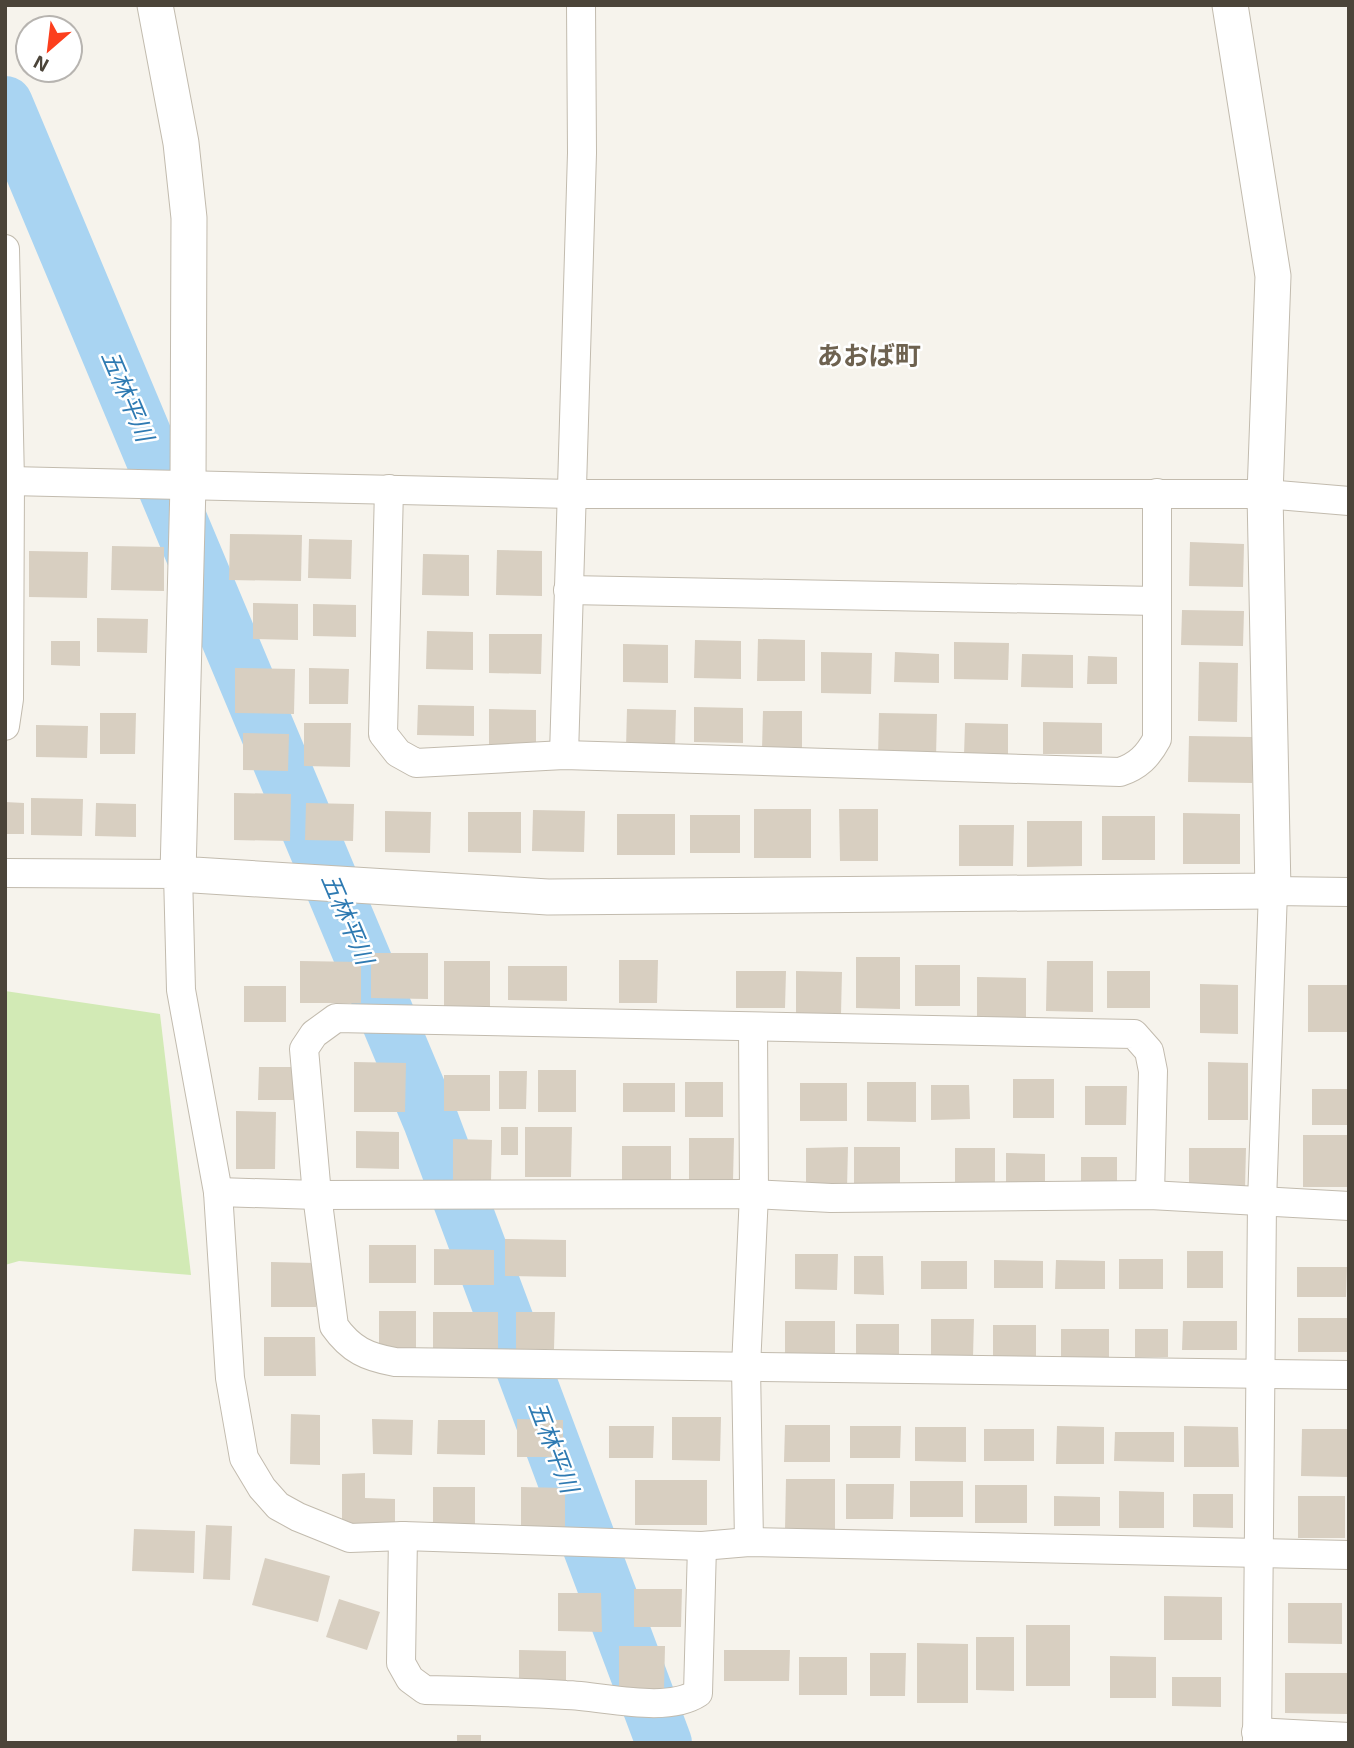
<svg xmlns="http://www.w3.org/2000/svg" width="1354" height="1748" font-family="'Exo 2','Noto Sans JP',sans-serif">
  <rect width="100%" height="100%" fill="#f6f3ec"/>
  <path fill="#d2eab5" d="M5,991L160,1014L191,1275L19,1261L5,1265Z"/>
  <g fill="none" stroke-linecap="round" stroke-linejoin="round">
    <path stroke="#a9d4f2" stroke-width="56" d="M5,104L431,1121L664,1743"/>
  </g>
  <g fill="#d8cfc1">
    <path d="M230,534L302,535L301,581L229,580Z"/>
    <path d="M309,539L352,540L351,579L308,578Z"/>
    <path d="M1190,542L1244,544L1243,587L1189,586Z"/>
    <path d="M112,546L164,547V591L111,590Z"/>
    <path d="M497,550L542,551V596L496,595Z"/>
    <path d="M29,551L88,552L87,598L29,597Z"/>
    <path d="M423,554L469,555V596L422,595Z"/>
    <path d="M253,603L298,604V640L253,639Z"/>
    <path d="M313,604L356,605V637L313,636Z"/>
    <path d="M1182,610L1244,611L1243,646L1181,645Z"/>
    <path d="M97,618L148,619L147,653L97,652Z"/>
    <path d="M427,631L473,632V670L426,669Z"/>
    <path d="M489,634H542L541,674L489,673Z"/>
    <path d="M758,639L805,640V681H757Z"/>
    <path d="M695,640L741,641V679L694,678Z"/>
    <path d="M51,641H80V666L51,665Z"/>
    <path d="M954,642L1009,643L1008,680L954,679Z"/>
    <path d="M623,644L668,645V683L623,682Z"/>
    <path d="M821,652L872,653L871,694L821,693Z"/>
    <path d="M895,652L939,654V683L894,682Z"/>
    <path d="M1022,654L1073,655V688L1021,687Z"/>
    <path d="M1088,656L1117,657V684H1087Z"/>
    <path d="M1199,662L1238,663L1237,722L1198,721Z"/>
    <path d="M235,668L295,669L294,714L235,713Z"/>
    <path d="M309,668L349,669L348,704H309Z"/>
    <path d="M418,705L474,706V736L417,735Z"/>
    <path d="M694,707L743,708V743L694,742Z"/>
    <path d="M489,709L536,710V746L489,745Z"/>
    <path d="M627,709L676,710L675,749L626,748Z"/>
    <path d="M763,711H802V751L762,750Z"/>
    <path d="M100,713H136L135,754H100Z"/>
    <path d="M879,713L937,714L936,758L878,757Z"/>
    <path d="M1043,722L1102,723V754H1043Z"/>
    <path d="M304,723H351L350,767L304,766Z"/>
    <path d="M965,723L1008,724V756L964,755Z"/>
    <path d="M36,725L88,726L87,758L36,757Z"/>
    <path d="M243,733L289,734L288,771L243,770Z"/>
    <path d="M1189,736L1253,737L1252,783L1188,782Z"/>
    <path d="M234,793L291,794L290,841L234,840Z"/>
    <path d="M31,798L83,799L82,836L31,835Z"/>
    <path d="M5,802L24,803V834H5Z"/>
    <path d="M96,803L136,804V837L95,836Z"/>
    <path d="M306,803L354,804L353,841L305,840Z"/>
    <rect x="754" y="809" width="57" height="49"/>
    <path d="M839,809H878V861H840Z"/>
    <path d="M533,810L585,811L584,852L532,851Z"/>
    <path d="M385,811L431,812L430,853L385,852Z"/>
    <path d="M468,812H521V853L468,852Z"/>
    <path d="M1183,813L1240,814V864H1183Z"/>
    <rect x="617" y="814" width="58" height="41"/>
    <rect x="690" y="815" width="50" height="38"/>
    <rect x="1102" y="816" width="53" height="44"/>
    <path d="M1027,821H1082V866L1027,867Z"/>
    <path d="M959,825H1014L1013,866H959Z"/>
    <path d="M371,953H428V999L371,998Z"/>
    <path d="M856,957H900V1009L856,1008Z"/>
    <path d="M619,960H658L657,1003H619Z"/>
    <path d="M300,961L361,962V1003H300Z"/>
    <rect x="444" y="961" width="46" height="49"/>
    <path d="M1047,961H1093V1012L1046,1011Z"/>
    <rect x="915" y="965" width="45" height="41"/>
    <path d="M508,966H567V1001L508,1000Z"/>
    <path d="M736,971H786L785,1008H736Z"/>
    <path d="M796,971L842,972L841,1014L796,1013Z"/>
    <rect x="1107" y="971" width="43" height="37"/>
    <path d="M977,977L1026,978V1018L977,1017Z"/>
    <path d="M1200,984L1238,985V1034L1200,1033Z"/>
    <rect x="1308" y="985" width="41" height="47"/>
    <rect x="244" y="986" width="42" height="36"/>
    <path d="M354,1062L406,1063L405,1112H354Z"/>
    <path d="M1208,1062L1248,1063V1120H1208Z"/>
    <path d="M259,1067H303V1100H258Z"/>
    <rect x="538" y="1070" width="38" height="42"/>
    <path d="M499,1071H527L526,1109H499Z"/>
    <rect x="444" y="1075" width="46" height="36"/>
    <rect x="1013" y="1079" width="41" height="39"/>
    <rect x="685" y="1082" width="38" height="35"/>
    <path d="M867,1082H916V1122L867,1121Z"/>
    <rect x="623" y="1083" width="52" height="29"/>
    <rect x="800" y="1083" width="47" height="38"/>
    <path d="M931,1085H969L970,1119L931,1120Z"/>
    <path d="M1085,1086H1127L1126,1125H1085Z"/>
    <rect x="1312" y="1089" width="37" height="36"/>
    <path d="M236,1111L276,1112L275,1169H236Z"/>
    <rect x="501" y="1127" width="17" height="28"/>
    <path d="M525,1127H572L571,1177H525Z"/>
    <path d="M356,1131L399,1132V1169L356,1168Z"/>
    <rect x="1303" y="1135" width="44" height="52"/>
    <path d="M689,1138H734L733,1181H689Z"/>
    <path d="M453,1139L492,1140L491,1180H453Z"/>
    <rect x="622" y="1146" width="49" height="39"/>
    <path d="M848,1147L847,1189L806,1188V1148Z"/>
    <rect x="854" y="1147" width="46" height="37"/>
    <rect x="955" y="1148" width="40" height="34"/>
    <path d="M1189,1148H1246L1245,1189H1189Z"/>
    <path d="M1006,1153L1045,1154V1187H1006Z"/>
    <rect x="1081" y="1157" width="36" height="35"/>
    <path d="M505,1239L566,1240V1277L505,1276Z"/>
    <rect x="369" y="1245" width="47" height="38"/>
    <path d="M434,1249L494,1250V1285H434Z"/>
    <rect x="1187" y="1251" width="36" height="37"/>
    <path d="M795,1254H838L837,1290L795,1289Z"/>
    <path d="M854,1256H883L884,1295L854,1294Z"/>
    <rect x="1119" y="1259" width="44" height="30"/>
    <path d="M994,1260L1043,1261V1288H994Z"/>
    <path d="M1056,1260L1105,1261V1289H1055Z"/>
    <rect x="921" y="1261" width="46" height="28"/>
    <path d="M271,1262L316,1263V1307H271Z"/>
    <path d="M1297,1267H1347L1346,1297H1297Z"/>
    <path d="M379,1311H416V1352L379,1351Z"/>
    <rect x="433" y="1312" width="65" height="42"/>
    <path d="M516,1312H555L554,1349H516Z"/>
    <rect x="1298" y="1318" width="51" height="34"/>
    <path d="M931,1319H974L973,1357L931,1356Z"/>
    <path d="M785,1321H835V1357L785,1356Z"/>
    <path d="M1183,1321H1237V1350H1182Z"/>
    <rect x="856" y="1324" width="43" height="30"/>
    <rect x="993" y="1325" width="43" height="33"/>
    <path d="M1061,1329H1109V1359L1061,1358Z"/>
    <rect x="1135" y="1329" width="33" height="28"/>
    <path d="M264,1337H315L316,1376H264Z"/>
    <path d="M291,1414L320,1415V1465L290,1464Z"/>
    <path d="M672,1417H721L720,1461L672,1460Z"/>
    <path d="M372,1419L413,1420L412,1455L373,1454Z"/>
    <path d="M517,1419L563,1420V1457H517Z"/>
    <path d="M438,1420H485V1455L437,1454Z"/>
    <path d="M785,1425H830V1462H784Z"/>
    <path d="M609,1426H654L653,1458H609Z"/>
    <path d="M850,1426H901L900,1458H850Z"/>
    <path d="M1057,1426L1104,1427V1464H1056Z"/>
    <path d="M1184,1426L1238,1427L1239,1467H1184Z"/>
    <path d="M915,1427H966V1462L915,1461Z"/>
    <rect x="984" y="1429" width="50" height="32"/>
    <path d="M1302,1429H1349V1477L1301,1476Z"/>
    <path d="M1115,1432H1174V1462L1114,1461Z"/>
    <path d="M365,1473V1498L395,1499V1523H342V1474Z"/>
    <path d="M786,1479H835V1532L785,1531Z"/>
    <rect x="635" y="1480" width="72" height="45"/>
    <rect x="910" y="1481" width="53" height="36"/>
    <path d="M846,1484H894L893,1519H846Z"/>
    <rect x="975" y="1485" width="52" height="38"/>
    <rect x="433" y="1487" width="42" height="39"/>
    <path d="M521,1487L565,1488V1527H521Z"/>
    <path d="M1119,1491L1164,1492V1528H1119Z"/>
    <path d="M1193,1494H1233V1528L1193,1527Z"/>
    <path d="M1054,1496L1100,1497V1526H1054Z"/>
    <rect x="1298" y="1496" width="47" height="42"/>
    <path d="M206,1525L232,1526L230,1580L203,1579Z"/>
    <path d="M134,1529L195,1531L194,1573L132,1571Z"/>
    <path d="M265,1558L330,1576L318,1622L252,1605Z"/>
    <path d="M634,1589H682L681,1627H634Z"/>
    <path d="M558,1593H601L602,1632L558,1631Z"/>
    <path d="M1164,1596L1222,1597V1640H1164Z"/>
    <path d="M339,1599L380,1612L367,1650L326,1637Z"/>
    <path d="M1288,1603H1342V1644L1288,1643Z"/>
    <rect x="1026" y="1625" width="44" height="61"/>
    <path d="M976,1637H1014V1691L976,1690Z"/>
    <path d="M917,1643L968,1644V1703H917Z"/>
    <path d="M619,1646H665L664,1691L619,1690Z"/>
    <path d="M519,1650L566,1651V1687H519Z"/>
    <path d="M724,1650H790L789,1681H724Z"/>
    <path d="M870,1653H906L905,1696H870Z"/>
    <path d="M1110,1656L1156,1657V1698H1110Z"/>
    <rect x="799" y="1657" width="48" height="38"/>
    <path d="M1285,1673H1347V1714L1285,1713Z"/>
    <path d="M1172,1677H1221V1707L1172,1706Z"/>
    <rect x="457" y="1735" width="24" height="8"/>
  </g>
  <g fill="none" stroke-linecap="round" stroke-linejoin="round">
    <defs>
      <g id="minor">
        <path d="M5,249L10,481L9,699L5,726"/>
        <path d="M10,481L571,494H1265L1349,501"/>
        <path d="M389,489L383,734L398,753L416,763L564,755L1120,772C1138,766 1148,756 1157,739V493"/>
        <path d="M568,590L1157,601"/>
        <path d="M564,755L582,153L581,5"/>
        <path d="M5,873L178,874L181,990L218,1192L230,1378L244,1458L262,1488L278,1506L298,1517L350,1538L403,1536L702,1546L749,1542L1349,1555"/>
        <path d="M218,1192L317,1195L754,1194L831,1198L1150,1195L1349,1206"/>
        <path d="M1150,1195L1153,1071L1149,1051L1134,1034L336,1018L314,1034L304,1049L317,1195L334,1326C351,1350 367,1357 395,1362L1349,1375"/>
        <path d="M403,1536L401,1663L410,1679L425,1690C472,1691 519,1692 566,1695C603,1696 666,1714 698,1693L702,1546"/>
        <path d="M749,1542L746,1367L754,1194L753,1028"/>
        <path d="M1256,1732L1349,1737"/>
        <path d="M1257,1743L1262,1202L1273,891L1349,892"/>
      </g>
      <path id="tertiary" d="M155,5L181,143L189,218L188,485L178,874L548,897L1273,891L1265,494L1273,276L1230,5"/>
    </defs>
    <use href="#minor" stroke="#c2bbae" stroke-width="30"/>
    <use href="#tertiary" stroke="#c2bbae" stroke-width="37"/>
    <use href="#minor" stroke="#fff" stroke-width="28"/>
    <use href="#tertiary" stroke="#fff" stroke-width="35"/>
  </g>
  <g text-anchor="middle" stroke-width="5" stroke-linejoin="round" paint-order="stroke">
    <g font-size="24" font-style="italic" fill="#2e7ab2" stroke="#fff">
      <text transform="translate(127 396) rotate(67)" y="8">五林平川</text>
      <text transform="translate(347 919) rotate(67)" y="8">五林平川</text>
      <text transform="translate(553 1447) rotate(69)" y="8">五林平川</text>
    </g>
    <g font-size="26" font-weight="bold" fill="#6e6250" stroke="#fff">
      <text x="869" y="365">あおば町</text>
    </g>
  </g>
  <rect width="1354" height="1748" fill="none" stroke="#4b4439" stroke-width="14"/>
  <g transform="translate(49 49) rotate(208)"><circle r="33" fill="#ffffff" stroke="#b7b4b0" stroke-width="2"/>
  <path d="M0-5L12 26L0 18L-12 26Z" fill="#fc3f1d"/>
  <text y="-10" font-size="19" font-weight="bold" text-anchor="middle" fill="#4b4439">N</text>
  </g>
</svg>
